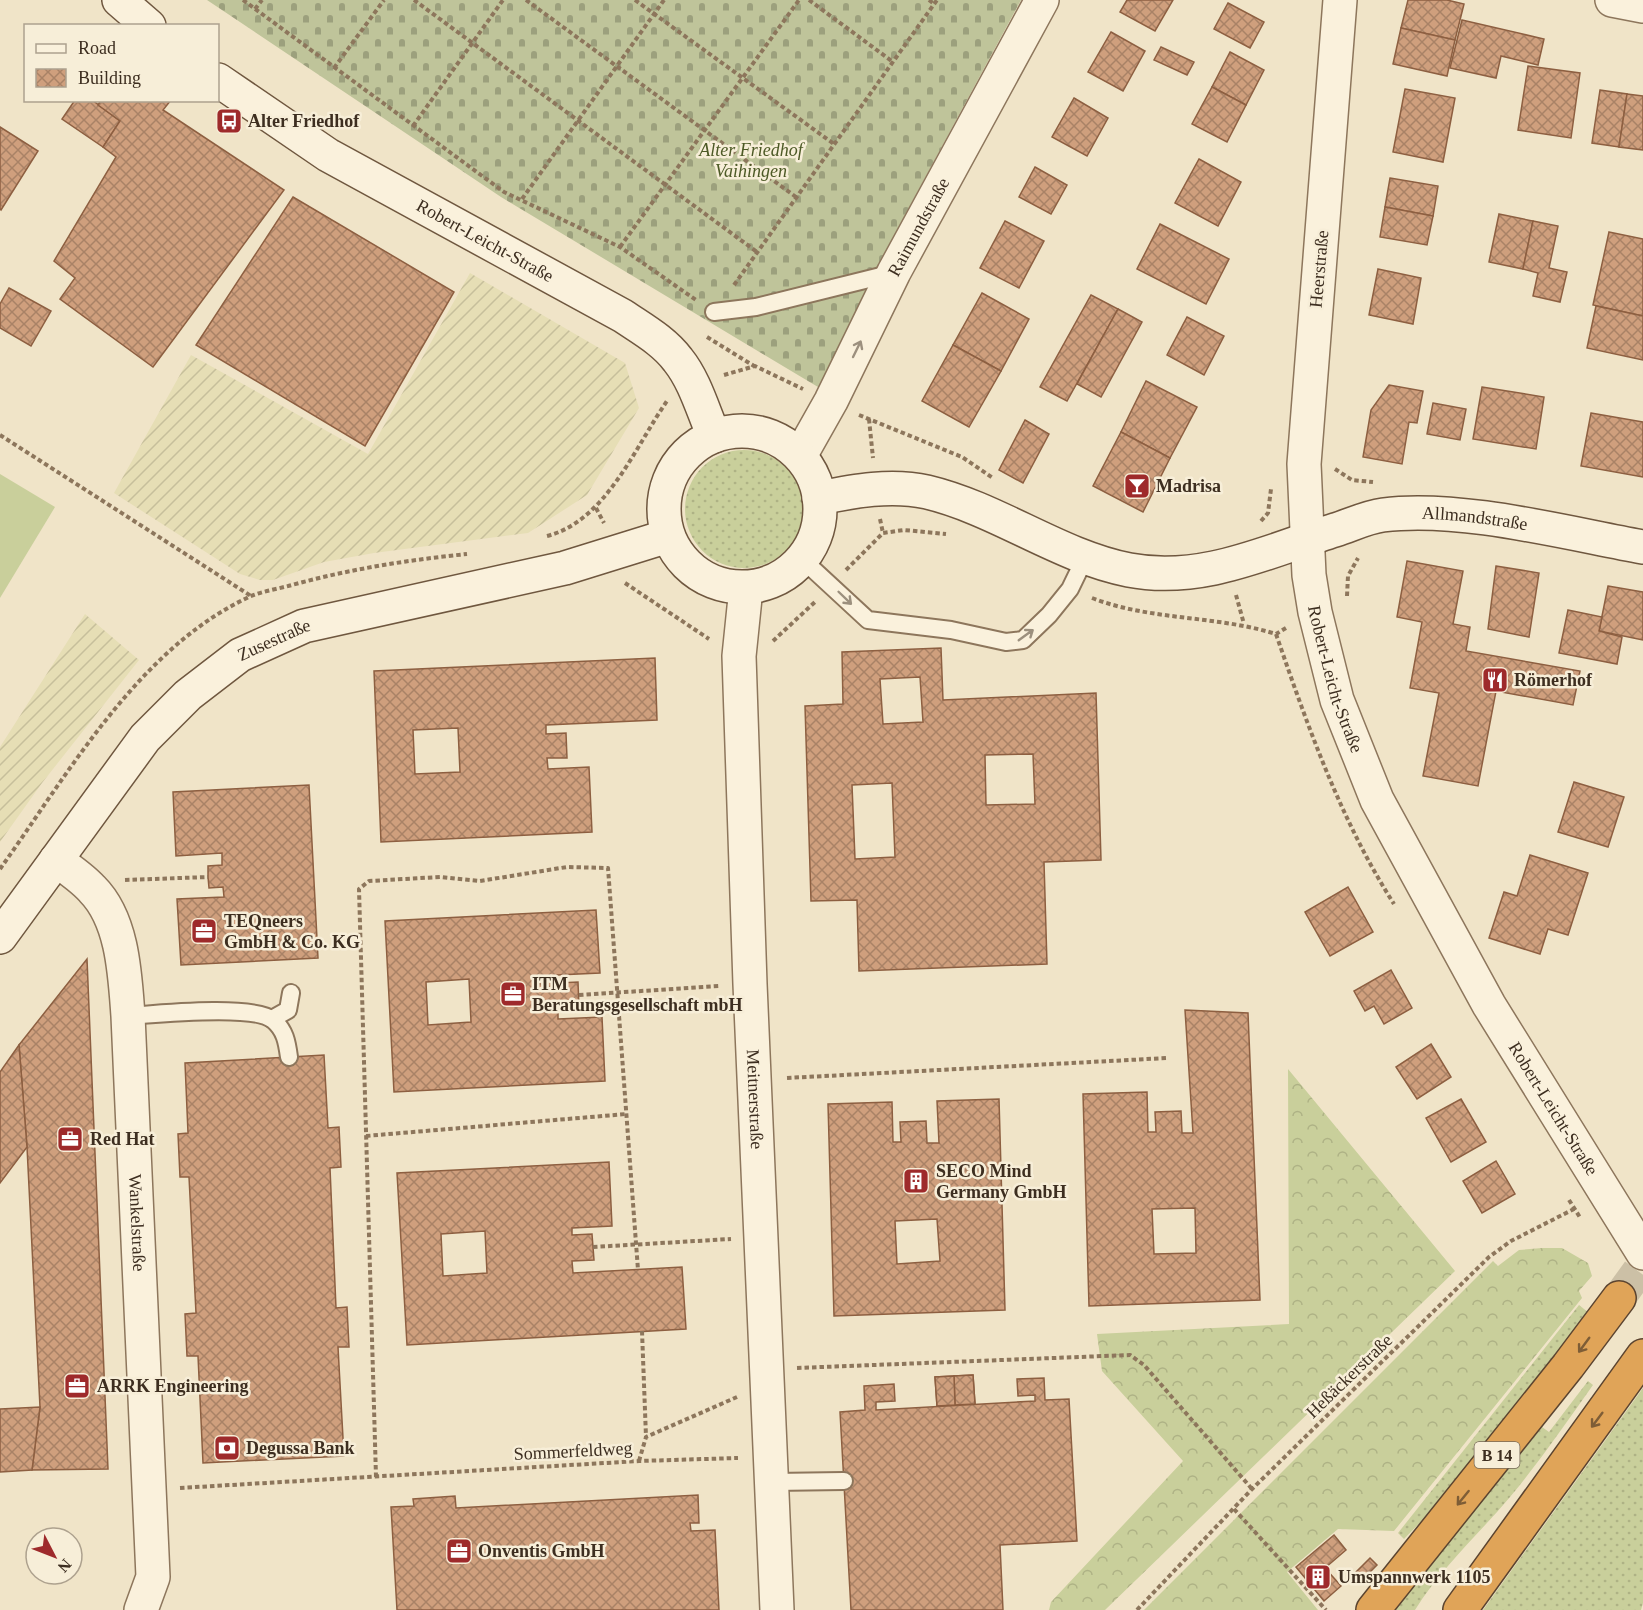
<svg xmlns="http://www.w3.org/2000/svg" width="1643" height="1610" font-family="'Times New Roman',serif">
  <defs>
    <pattern id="farmland-furrows" width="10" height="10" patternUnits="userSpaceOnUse" patternTransform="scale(1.5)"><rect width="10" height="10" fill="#e6deb5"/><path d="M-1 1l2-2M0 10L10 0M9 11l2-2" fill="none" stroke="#c6bf9b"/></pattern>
    <pattern id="grass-dots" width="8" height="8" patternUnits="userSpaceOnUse" patternTransform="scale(1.5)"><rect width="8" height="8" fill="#c9cf9b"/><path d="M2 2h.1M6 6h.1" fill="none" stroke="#aeb285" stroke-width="1.8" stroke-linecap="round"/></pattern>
    <pattern id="forest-crowns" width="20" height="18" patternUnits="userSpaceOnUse" patternTransform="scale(1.5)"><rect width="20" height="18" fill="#c9cf9b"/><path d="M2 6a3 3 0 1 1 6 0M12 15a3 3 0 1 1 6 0" fill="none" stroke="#aeb285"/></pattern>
    <pattern id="cemetery-stones" width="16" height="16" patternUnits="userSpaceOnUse" patternTransform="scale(1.5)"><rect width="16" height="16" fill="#bfc49a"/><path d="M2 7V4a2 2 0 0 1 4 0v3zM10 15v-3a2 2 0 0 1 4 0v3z" fill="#9ca07d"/></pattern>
    <pattern id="building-cross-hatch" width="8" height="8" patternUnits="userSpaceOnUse" patternTransform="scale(1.5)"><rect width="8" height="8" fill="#cf9f7d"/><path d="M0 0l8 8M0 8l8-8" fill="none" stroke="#a98266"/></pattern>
  </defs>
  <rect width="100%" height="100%" fill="#f0e4c8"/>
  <g fill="url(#farmland-furrows)">
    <path d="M470,273L625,363L639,408L587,495L528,533L374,553L324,562L273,580H260L240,574L114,493L191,355L368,454Z"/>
    <path d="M85,614L139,660L42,783L0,842V747Z"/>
  </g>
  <g fill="url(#grass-dots)">
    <circle cx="744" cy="509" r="59"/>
    <path d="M1579,1305L1589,1313L1446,1496L1404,1539L1398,1533Z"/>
    <path d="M1588,1381L1593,1385C1566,1423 1540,1461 1510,1497C1478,1535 1441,1568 1415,1610H1395L1542,1427L1549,1432Z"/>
    <path d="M1643,1388V1603L1641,1610H1483Z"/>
  </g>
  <g fill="url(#forest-crowns)">
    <path d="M1288,1069L1455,1271L1105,1610H1049L1051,1602L1183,1461L1102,1371L1097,1334L1289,1324Z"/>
    <path d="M1542,1248H1562L1588,1263L1592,1276L1579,1291L1582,1298L1394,1531L1338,1529L1287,1572L1318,1610H1144L1493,1261L1498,1266L1519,1250Z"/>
  </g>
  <path fill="url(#cemetery-stones)" d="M207,0H1021L871,278L823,390L501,197Z"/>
  <path fill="#c9cf9b" d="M0,474L55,507L0,598Z"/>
  <g fill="url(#building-cross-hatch)" stroke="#8d5f41" stroke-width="1.5" fill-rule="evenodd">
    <path d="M1127,0H1173L1155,31L1120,12Z"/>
    <path d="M1408,0H1447L1464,4L1455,40L1401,28Z"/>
    <path d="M1228,3L1264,22L1250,48L1214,29Z"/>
    <path d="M1462,20L1544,39L1538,65L1501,56L1496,78L1450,68Z"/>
    <path d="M1401,28L1455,40L1447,76L1393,64Z"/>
    <path d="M1111,32L1145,51L1123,91L1088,72Z"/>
    <path d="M1161,47L1194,62L1187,75L1154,60Z"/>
    <path d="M1230,52L1264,70L1246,105L1212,87Z"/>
    <path d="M1528,66L1580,73L1571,138L1518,130Z"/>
    <path d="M1212,87L1246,105L1227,142L1192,124Z"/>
    <path d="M1405,89L1455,98L1443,162L1393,152Z"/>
    <path d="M1600,90L1627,94L1619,147L1592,143Z"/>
    <path d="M1627,94L1643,96V150L1619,147Z"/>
    <path d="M1074,98L1108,118L1087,156L1052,137Z"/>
    <path d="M75,100H92L120,121L103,147L62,119Z"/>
    <path d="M101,100H171L163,110L284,190L153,367L60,299L75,278L54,261L116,157L103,147L120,121L98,105Z"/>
    <path d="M0,127L38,151L1,210L0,209Z"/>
    <path d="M1199,159L1241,182L1218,226L1175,203Z"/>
    <path d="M1035,167L1067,185L1051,214L1019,197Z"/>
    <path d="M1390,178L1438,186L1433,216L1385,207Z"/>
    <path d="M293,197L454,292L365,446L196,345Z"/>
    <path d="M1385,207L1433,216L1427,245L1380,237Z"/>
    <path d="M1499,214L1533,221L1523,269L1489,262Z"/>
    <path d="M1005,221L1044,241L1019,288L980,268Z"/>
    <path d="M1533,221L1558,226L1549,268L1567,272L1560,302L1533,296L1538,273L1523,269Z"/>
    <path d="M1160,224L1229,259L1206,304L1137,269Z"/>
    <path d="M1609,232L1643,239V316L1593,305Z"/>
    <path d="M1378,269L1421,278L1413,324L1369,315Z"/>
    <path d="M9,288L51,311L31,346L0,328V304Z"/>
    <path d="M982,293L1029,319L1001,371L953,345Z"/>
    <path d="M1091,295L1118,309L1067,401L1040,387Z"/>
    <path d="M1596,306L1643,316V360L1587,348Z"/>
    <path d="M1118,309L1142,322L1101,397L1077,384Z"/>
    <path d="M1187,317L1224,336L1204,375L1167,355Z"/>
    <path d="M953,345L1001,371L969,427L922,401Z"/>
    <path d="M1146,381L1197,407L1170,458L1121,432Z"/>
    <path d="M1389,385L1423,391L1417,423L1409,422L1402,464L1363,457L1371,410Z"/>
    <path d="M1482,387L1544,397L1536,449L1473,439Z"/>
    <path d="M1433,403L1466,409L1460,440L1427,434Z"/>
    <path d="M1591,413L1643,422V477L1581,466Z"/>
    <path d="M1025,420L1049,434L1023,483L999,470Z"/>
    <path d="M1121,432L1170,458L1143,512L1093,486Z"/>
    <path d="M1407,561L1463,571L1453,624L1470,627L1466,651L1580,671L1573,705L1496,691L1478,786L1423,776L1439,693L1410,688L1422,622L1397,617Z"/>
    <path d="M1496,566L1539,573L1529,637L1488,629Z"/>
    <path d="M1608,586L1643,592V640L1599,631Z"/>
    <path d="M1568,610L1602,617L1599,631L1622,637L1617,664L1559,653Z"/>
    <path d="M941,648L943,700L1096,693L1101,860L1044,862L1047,964L859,971L857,900L811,901L805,706L843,704L842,652ZM920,677L923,722L883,724L880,679ZM1033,754L1035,804L986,805L985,755ZM892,783L895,857L855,859L852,785Z"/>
    <path d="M655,658L657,720L546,725V734L566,733L567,758H547L548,769L589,767L592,832L381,842L374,671ZM458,728L460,772L415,774L413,730Z"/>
    <path d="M1574,782L1624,797L1608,847L1558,832Z"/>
    <path d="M309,785L318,958L181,965L177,899L224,897L223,887L209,888L208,877V866L222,865V853L176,856L173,792Z"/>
    <path d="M1530,855L1588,873L1568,935L1548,929L1540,954L1489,938L1504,892L1517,896Z"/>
    <path d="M1348,887L1373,932L1330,956L1305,912Z"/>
    <path d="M596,910L600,973L557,975L558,983L578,982L579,1008L558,1009V1019L602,1017L605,1081L394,1092L385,921ZM469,979L471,1022L428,1025L426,982Z"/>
    <path d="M87,959L108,1469L32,1470L40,1407L27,1147L19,1045Z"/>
    <path d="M1391,970L1412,1008L1384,1024L1374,1006L1365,1011L1354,991Z"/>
    <path d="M1185,1010L1248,1013L1260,1300L1089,1306L1083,1094L1147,1092L1148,1132H1156L1155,1112L1181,1111L1182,1133H1193ZM1195,1208L1196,1253L1154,1254L1152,1209Z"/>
    <path d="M1431,1044L1451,1077L1417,1099L1396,1067Z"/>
    <path d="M19,1045L27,1147L0,1183V1072Z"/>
    <path d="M324,1055L328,1128L339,1127L341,1167L330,1168L336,1308L347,1307L349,1347H338L344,1456L203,1463L198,1356H187L185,1314L196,1313L189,1177H180L178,1134L188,1133L185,1063Z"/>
    <path d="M999,1099L1005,1310L834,1316L828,1104L892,1102L893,1142H901L900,1122L926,1121L927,1143H939L937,1101ZM937,1219L940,1261L897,1264L895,1221Z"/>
    <path d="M1461,1099L1486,1142L1451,1162L1426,1118Z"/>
    <path d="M1496,1161L1515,1194L1482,1213L1463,1181Z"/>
    <path d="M609,1162L612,1226L572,1228V1235L592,1234L594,1260L572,1261L573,1273L682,1267L686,1329L407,1345L397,1173ZM485,1231L487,1273L443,1276L441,1234Z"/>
    <path d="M973,1375L975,1404L937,1406L935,1377Z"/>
    <path d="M973,1375L975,1404L955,1405L954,1376Z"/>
    <path d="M954,1376L955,1405L937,1406L935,1377Z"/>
    <path d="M1044,1378L1045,1400L1069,1399L1077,1541L1000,1545L1003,1610H851L840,1412L865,1410L864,1386L894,1384L895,1401L876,1402V1410L1035,1401V1395L1018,1396L1017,1379Z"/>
    <path d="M40,1407L32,1470L0,1472V1409Z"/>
    <path d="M698,1495L699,1523H690L691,1531L715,1530L719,1610H397L391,1507L414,1506L413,1499L455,1496L456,1508Z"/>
    <path d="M1334,1535L1346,1550L1325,1568L1341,1586L1324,1601L1296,1567Z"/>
    <path d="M1370,1558L1377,1565L1360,1582L1353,1575Z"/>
  </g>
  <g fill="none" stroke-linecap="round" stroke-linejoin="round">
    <path stroke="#ccc0a6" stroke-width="33" stroke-dasharray="33 16" stroke-linecap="butt" d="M1619,1298L1643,1265"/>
    <defs>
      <g id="lane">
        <path d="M714,312L756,307L893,273"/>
        <path d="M802,559L868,620L951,630L1006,642L1023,640L1049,615L1070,589L1085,558"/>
        <path d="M128,1016C156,1014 253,1004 273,1020C285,1030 287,1042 289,1057"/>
        <path d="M272,1019L288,1010L291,993"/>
        <path d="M773,1482L844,1481"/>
      </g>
      <g id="street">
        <path id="s1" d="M1340,0L1304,464L1309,575L1315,612L1337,700L1377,800L1489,1005L1643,1253"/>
        <path d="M1612,0L1643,6"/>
        <path id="s2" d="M800,456L831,401L894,272L1042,0"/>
        <path id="s3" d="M746,588L739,656L750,984L777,1610"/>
        <path id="s4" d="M56,860C69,869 82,878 92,889C123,920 125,975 128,1016L153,1577L141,1610"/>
      </g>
      <g id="secondary">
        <path d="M119,0L149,26"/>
        <path id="s5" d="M218,80L328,155L623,316C642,329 664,341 678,360C695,381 703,411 714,436"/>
        <circle cx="742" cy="509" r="78"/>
        <path id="s6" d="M819,498C854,491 891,484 927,492C998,509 1058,556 1129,570C1202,584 1268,551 1335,530C1351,525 1367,517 1383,515C1459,505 1566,533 1643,547"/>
        <path id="s7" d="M0,937L145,738L188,695L240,655L304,626L565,568L668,536"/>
      </g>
      <g id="highway">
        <path d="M1373,1610L1568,1366L1619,1298"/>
        <path d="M1460,1610L1643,1356"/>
      </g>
    </defs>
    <use href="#lane" stroke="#8d765c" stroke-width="20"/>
    <use href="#street" stroke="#8d765c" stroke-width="36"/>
    <use href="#secondary" stroke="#6f573f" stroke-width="36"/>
    <use href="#highway" stroke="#5b4430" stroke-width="36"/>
    <g stroke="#8d765c" stroke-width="4" stroke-dasharray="4.5 3" stroke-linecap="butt">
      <path d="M243,0L504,192L620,247L696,300"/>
      <path d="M414,0L757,252"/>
      <path d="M526,0L796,197"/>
      <path d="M635,0L834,144"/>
      <path d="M809,0L893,62"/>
      <path d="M929,0L934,4"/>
      <path d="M255,9L262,0"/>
      <path d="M334,68L384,0"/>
      <path d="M413,126L503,0"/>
      <path d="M522,199L664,0"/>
      <path d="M620,247L799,0"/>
      <path d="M734,285L937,0"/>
      <path d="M707,337L754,366"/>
      <path d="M724,375L755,366L803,389"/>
      <path d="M859,415L962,457L993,478"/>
      <path d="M869,419L873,458"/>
      <path d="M0,435L251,596"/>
      <path d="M1335,469L1352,480L1373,482"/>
      <path d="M596,508L604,523"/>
      <path d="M880,519L883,533"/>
      <path d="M1261,521L1268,513L1271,489"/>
      <path d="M547,536C606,521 635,447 667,401"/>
      <path d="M846,570L883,533L904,530L946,534"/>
      <path d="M625,583L709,639"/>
      <path d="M1236,595L1244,624"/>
      <path d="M1347,596L1348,576L1358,558"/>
      <path d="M1092,598C1152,621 1215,615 1276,634L1286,628"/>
      <path d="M1276,634C1308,727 1341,821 1394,904"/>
      <path d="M773,641L816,601"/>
      <path d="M0,869C68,774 139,648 249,597C262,591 278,589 292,585C350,569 408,560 467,554"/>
      <path d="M125,880L208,877"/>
      <path d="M579,995L719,986"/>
      <path d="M787,1078L1167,1058"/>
      <path d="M366,1136L626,1114"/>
      <path d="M1569,1200L1581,1219"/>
      <path d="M593,1247L731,1239"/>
      <path d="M642,1331L646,1437"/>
      <path d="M797,1368L1130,1355L1144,1365L1252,1489"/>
      <path d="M639,1461L646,1437L737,1397"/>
      <path d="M376,1477L359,889L369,881L440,877L480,881L567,867L608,868L638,1270"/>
      <path d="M180,1488L639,1461L738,1458"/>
      <path d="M1234,1509L1326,1610"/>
      <path d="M1137,1610L1252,1489L1489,1257L1511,1241L1574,1209"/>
    </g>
    <use href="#lane" stroke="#faf1dc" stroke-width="16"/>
    <use href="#street" stroke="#faf1dc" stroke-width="33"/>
    <use href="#secondary" stroke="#faf1dc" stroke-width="33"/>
    <use href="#highway" stroke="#e0a458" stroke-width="33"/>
  </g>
  <defs><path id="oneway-shaft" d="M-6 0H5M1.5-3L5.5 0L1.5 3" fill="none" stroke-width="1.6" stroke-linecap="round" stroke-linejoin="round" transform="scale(1.5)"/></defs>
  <g stroke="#9c907e">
    <use href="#oneway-shaft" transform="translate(857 349) rotate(-64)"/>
    <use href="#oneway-shaft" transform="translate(845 598) rotate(44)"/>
    <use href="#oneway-shaft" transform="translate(1026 635) rotate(-36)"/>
  </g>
  <g stroke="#7e5d36">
    <use href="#oneway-shaft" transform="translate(1584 1345) rotate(126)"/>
    <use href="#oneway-shaft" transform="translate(1597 1420) rotate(127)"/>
    <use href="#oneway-shaft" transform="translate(1463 1498) rotate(129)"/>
  </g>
  <defs>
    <symbol id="bus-square" viewBox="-11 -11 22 22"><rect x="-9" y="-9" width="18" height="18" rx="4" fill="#9e2a2b" stroke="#f7eed8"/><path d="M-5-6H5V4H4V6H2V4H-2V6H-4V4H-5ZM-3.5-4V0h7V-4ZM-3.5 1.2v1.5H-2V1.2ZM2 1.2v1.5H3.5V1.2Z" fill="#fff"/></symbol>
    <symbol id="bar-square" viewBox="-11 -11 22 22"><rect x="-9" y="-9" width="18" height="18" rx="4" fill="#9e2a2b" stroke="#f7eed8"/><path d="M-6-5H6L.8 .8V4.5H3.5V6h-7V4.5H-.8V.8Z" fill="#fff"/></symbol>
    <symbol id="restaurant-square" viewBox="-11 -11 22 22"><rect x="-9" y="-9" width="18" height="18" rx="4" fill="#9e2a2b" stroke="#f7eed8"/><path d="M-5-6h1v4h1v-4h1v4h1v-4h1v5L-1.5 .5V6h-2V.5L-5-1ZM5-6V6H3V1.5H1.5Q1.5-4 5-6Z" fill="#fff"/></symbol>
    <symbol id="office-square" viewBox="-11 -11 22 22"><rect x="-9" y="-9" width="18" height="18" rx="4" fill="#9e2a2b" stroke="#f7eed8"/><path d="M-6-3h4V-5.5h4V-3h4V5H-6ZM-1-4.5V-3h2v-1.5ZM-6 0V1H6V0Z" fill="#fff"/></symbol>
    <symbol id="building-square" viewBox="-11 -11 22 22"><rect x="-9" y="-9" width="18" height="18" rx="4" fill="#9e2a2b" stroke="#f7eed8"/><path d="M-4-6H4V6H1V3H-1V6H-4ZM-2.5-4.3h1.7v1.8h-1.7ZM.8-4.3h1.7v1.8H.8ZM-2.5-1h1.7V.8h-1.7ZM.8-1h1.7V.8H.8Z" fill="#fff"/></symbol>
    <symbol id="bank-square" viewBox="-11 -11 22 22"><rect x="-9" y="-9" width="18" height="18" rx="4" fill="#9e2a2b" stroke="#f7eed8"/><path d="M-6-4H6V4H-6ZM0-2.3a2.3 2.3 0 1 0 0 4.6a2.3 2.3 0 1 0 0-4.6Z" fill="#fff"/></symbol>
  </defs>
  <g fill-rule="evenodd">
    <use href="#bus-square" x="214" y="106" width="30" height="30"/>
    <use href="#bar-square" x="1122" y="471" width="30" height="30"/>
    <use href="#restaurant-square" x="1480" y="665" width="30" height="30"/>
    <use href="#office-square" x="189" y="916" width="30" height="30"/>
    <use href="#office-square" x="498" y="979" width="30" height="30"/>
    <use href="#office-square" x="55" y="1124" width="30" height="30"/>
    <use href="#building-square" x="901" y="1166" width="30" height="30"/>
    <use href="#office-square" x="62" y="1371" width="30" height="30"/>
    <use href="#bank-square" x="212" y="1433" width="30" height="30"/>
    <use href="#office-square" x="444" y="1536" width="30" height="30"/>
    <use href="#building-square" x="1303" y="1562" width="30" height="30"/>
  </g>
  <g text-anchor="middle" stroke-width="5" stroke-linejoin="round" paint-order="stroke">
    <rect fill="#f7eed8" stroke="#756857" stroke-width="1.5" x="1474.5" y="1442" width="45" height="26" rx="4.5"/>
    <g font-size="16" font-weight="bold" fill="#3d2e20">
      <text x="1497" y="1461">B 14</text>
    </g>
    <g font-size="18" font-weight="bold" fill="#3d2e20" stroke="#f7eed8" text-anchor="start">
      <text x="248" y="127">Alter Friedhof</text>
      <text x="1156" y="492">Madrisa</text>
      <text x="1514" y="686">Römerhof</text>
      <text x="224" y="927">TEQneers<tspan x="224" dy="21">GmbH &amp; Co. KG</tspan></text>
      <text x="532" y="990">ITM<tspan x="532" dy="21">Beratungsgesellschaft mbH</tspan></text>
      <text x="90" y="1145">Red Hat</text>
      <text x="936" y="1177">SECO Mind<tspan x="936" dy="21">Germany GmbH</tspan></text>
      <text x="97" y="1392">ARRK Engineering</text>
      <text x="246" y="1454">Degussa Bank</text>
      <text x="478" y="1557">Onventis GmbH</text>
      <text x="1338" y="1583">Umspannwerk 1105</text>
    </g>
    <g font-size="18" font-style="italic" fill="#4d5a26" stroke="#f7eed8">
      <text x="751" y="156">Alter Friedhof<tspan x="751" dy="21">Vaihingen</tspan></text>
    </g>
    <g font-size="18" fill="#3d2e20" stroke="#f7eed8">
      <text dy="6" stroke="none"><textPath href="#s2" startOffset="258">Raimundstraße</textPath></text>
      <text dy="6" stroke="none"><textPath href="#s5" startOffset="312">Robert-Leicht-Straße</textPath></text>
      <text transform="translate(1319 269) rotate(-85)" y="6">Heerstraße</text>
      <text dy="6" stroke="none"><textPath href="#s6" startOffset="681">Allmandstraße</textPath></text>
      <text dy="6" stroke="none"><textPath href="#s7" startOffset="410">Zusestraße</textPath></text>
      <text dy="6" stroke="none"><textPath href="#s1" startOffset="684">Robert-Leicht-Straße</textPath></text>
      <text dy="6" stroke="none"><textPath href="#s3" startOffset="512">Meitnerstraße</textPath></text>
      <text dy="6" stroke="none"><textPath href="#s1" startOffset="1168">Robert-Leicht-Straße</textPath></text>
      <text dy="6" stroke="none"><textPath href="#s4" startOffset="388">Wankelstraße</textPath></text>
      <text transform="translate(1349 1376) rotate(-44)" y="6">Heßäckerstraße</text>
      <text transform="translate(573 1451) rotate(-3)" y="6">Sommerfeldweg</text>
    </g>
  </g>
  <rect x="24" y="24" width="195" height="78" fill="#f7eed8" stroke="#ada18e" stroke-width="1.5"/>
  <rect x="36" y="44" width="30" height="9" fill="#faf1dc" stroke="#ada18e" stroke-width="1.5"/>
  <text x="78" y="54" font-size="18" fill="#3d2e20">Road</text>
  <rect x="36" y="69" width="30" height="18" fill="url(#building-cross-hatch)" stroke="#ada18e" stroke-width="1.5"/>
  <text x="78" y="84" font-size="18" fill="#3d2e20">Building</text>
  <g transform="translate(54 1556) rotate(132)"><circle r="28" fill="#f7eed8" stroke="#ada18e" stroke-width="1.5"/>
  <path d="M0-4.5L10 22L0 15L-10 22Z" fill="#9e2a2b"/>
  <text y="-9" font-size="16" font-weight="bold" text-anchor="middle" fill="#3d2e20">N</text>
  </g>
</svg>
